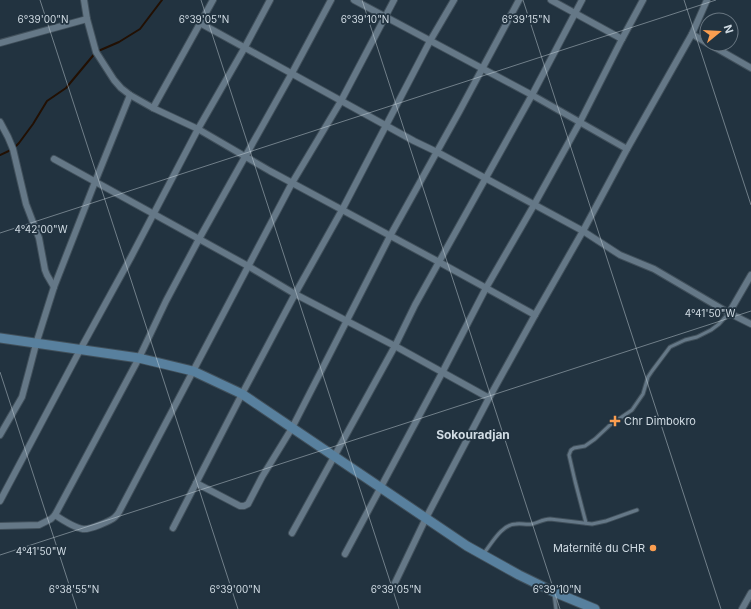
<svg xmlns="http://www.w3.org/2000/svg" width="751" height="609" font-family="Inter,sans-serif">
  <rect width="100%" height="100%" fill="#223340"/>
  <g fill="none" stroke-linecap="round" stroke-linejoin="round">
    <path stroke="#221003" stroke-width="2" d="M0,155L13,149L19,143L33,124L47,101L66,88L96,52L119,42L140,29L162,0"/>
    <defs>
      <g id="service">
        <path d="M586,523L575,481L569,455L571,450L574,448L585,446L595,439L610,425L632,410L643,394L648,377L652,371L670,347L685,340L697,337L711,330L719,324L729,313"/>
        <path d="M484,553C492,543 502,524 516,524C521,523 526,525 532,524C538,523 543,519 550,519L592,524L606,521L637,510"/>
        <path d="M554,594L556,609"/>
      </g>
      <g id="minor">
        <path d="M84,0L87,19L96,52L114,80L121,88L130,95L153,108L198,129L270,171L439,262L535,315"/>
        <path d="M354,0L532,95L627,149"/>
        <path d="M551,0L622,39"/>
        <path d="M200,23L414,141L437,152L583,231L620,255L654,269L729,313L751,324"/>
        <path d="M692,34L707,43"/>
        <path d="M0,43L87,19"/>
        <path d="M709,44L751,68"/>
        <path d="M153,108L213,0"/>
        <path d="M0,122L8,137L13,149L26,204L39,238L45,270L47,275L54,287"/>
        <path d="M54,159L248,266L295,294L395,346L489,398"/>
        <path d="M729,313L751,275"/>
        <path d="M0,435L22,397L29,371L36,344L54,287L95,182L130,95"/>
        <path d="M196,483L240,506H244L248,504L262,477L292,428L390,236L459,112L519,0"/>
        <path d="M0,501L80,350L131,257L198,129L245,47L270,0"/>
        <path d="M55,515C61,519 76,528 83,529C89,530 111,521 115,517C117,515 118,514 119,512L292,183L341,101L394,0"/>
        <path d="M0,526L39,525L51,519L55,515L139,358L166,301L199,239L292,73L331,0"/>
        <path d="M173,528L242,394L295,294L342,210L430,41L454,0"/>
        <path d="M292,533L395,346L415,305L532,95L582,0"/>
        <path d="M345,554L442,373L486,288L534,205L580,122L622,39L643,0"/>
        <path d="M393,587L426,518L489,398L535,315L583,231L627,149L692,34L707,0"/>
        <path d="M742,609L751,593"/>
      </g>
      <path id="secondary" d="M0,338L139,358L193,371L242,394L467,546L519,575L554,592L595,609"/>
    </defs>
    <use href="#service" stroke="#41505b" stroke-width="5"/>
    <use href="#minor" stroke="#41505b" stroke-width="8"/>
    <use href="#secondary" stroke="#41505b" stroke-width="11"/>
    <use href="#service" stroke="#657887" stroke-width="3"/>
    <use href="#minor" stroke="#657887" stroke-width="6"/>
    <use href="#secondary" stroke="#58809e" stroke-width="9"/>
  </g>
  <path fill="none" stroke="#d0dbe3" stroke-width="1" stroke-opacity="0.45" d="M40,0L238,609M201,0L399,609M362,0L560,609M523,0L721,609M684,0L751,205M0,233L716,0M0,372L77,609M0,555L751,311"/>
  <g fill="#fb9e50" stroke="#223340" stroke-width="1.5">
    <path d="M613 415h4v4h4v4h-4v4h-4v-4h-4v-4h4z"/>
    <circle cx="653" cy="548" r="4"/>
  </g>
  <g text-anchor="middle" stroke-width="3.5" stroke-linejoin="round" paint-order="stroke">
    <g font-size="11" fill="#d0dbe3" stroke="#223340" text-anchor="start">
      <text x="624" y="425">Chr Dimbokro</text>
      <text x="645" y="552" text-anchor="end">Maternité du CHR</text>
    </g>
    <g font-size="12" font-weight="bold" fill="#d0dbe3" stroke="#223340">
      <text x="473" y="439">Sokouradjan</text>
    </g>
  </g>
  <g font-size="10" text-anchor="middle" fill="#d0dbe3" stroke="#223340" stroke-width="3.5" stroke-linejoin="round" paint-order="stroke">
    <text x="43" y="23">6°39'00"N</text>
    <text x="204" y="23">6°39'05"N</text>
    <text x="365" y="23">6°39'10"N</text>
    <text x="526" y="23">6°39'15"N</text>
    <text x="41" y="233">4°42'00"W</text>
    <text x="710" y="317">4°41'50"W</text>
    <text x="41" y="555">4°41'50"W</text>
    <text x="74" y="593">6°38'55"N</text>
    <text x="235" y="593">6°39'00"N</text>
    <text x="396" y="593">6°39'05"N</text>
    <text x="557" y="593">6°39'10"N</text>
  </g>
  <g transform="translate(719 32) rotate(72)"><circle r="19" fill="#223340" stroke="#687681"/>
  <path d="M0-3L7 15L0 10L-7 15Z" fill="#fb9e50"/>
  <text y="-6" font-size="11" font-weight="bold" text-anchor="middle" fill="#d0dbe3">N</text>
  </g>
</svg>
